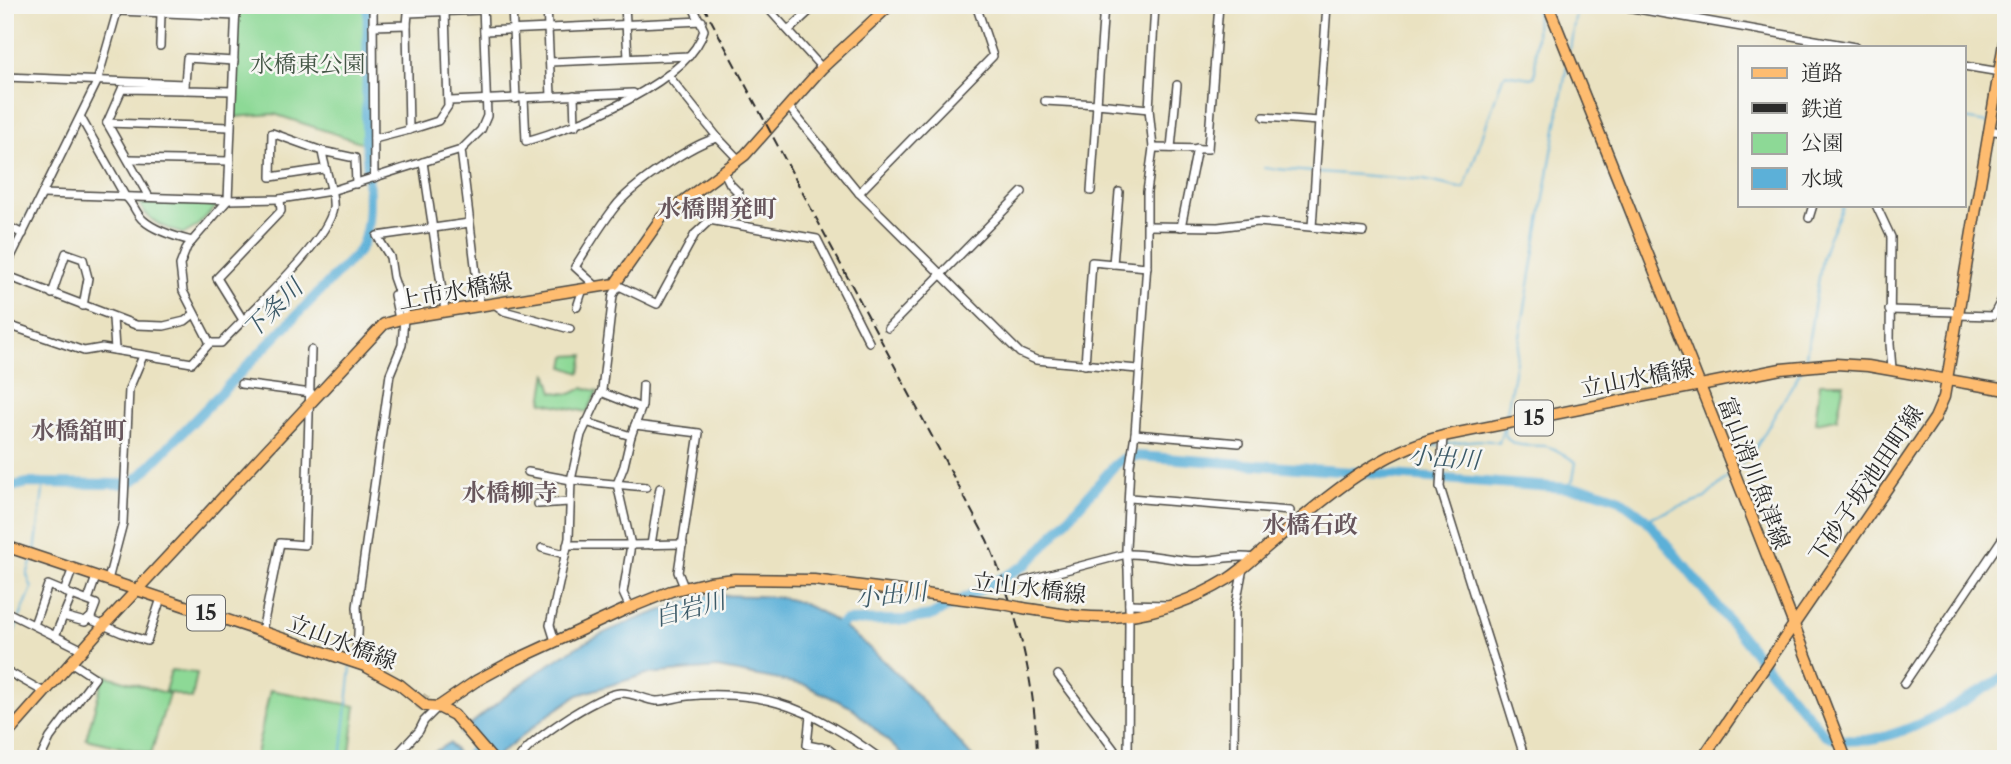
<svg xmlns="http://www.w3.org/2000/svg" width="2011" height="764" font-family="'Libre Caslon Text','Noto Serif JP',serif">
  <rect width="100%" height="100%" fill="#f6f6f2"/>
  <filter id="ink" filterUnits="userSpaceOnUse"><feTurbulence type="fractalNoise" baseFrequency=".0143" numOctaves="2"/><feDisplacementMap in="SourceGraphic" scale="14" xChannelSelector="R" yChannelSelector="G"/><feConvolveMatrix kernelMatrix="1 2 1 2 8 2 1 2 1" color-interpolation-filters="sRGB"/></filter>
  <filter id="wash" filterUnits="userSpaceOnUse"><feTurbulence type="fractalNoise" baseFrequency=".00686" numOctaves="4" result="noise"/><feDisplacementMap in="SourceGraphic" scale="28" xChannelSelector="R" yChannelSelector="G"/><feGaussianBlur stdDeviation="1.57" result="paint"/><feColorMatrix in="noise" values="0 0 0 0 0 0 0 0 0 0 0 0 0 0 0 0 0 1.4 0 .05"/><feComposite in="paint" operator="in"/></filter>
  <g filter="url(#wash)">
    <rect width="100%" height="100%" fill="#eae2c1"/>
    <g fill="#8dd996" stroke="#5c8260" stroke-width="2">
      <path d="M236,5H368L366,144L274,114L234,117Z"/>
      <path d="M139,203H220L196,227L184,234C165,229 147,221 139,203Z"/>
      <path d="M584,355L580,373L564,367L566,356Z"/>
      <path d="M547,372L553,392L571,394L583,388L598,391L587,412L542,402Z"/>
      <path d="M1820,383H1844L1837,419L1815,423Z"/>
      <path d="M171,670L197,673L192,699L165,691Z"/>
      <path d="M104,675L169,694L151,754L86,739Z"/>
      <path d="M270,690L356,706L349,759H255Z"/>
    </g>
    <g fill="#5cb0d8" stroke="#446e82" stroke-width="2">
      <path d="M706,595C731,596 757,595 782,598C849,608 929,709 974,759H907L851,707L805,685L717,668L647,674L578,695L547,716L493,759H482L460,733C498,702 534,672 577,647C617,624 663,610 706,595Z"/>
      <path d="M449,743L462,759H422Z"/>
    </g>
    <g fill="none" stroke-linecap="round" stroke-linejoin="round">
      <g stroke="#5cb0d8" stroke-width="2">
        <path d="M1570,49L1577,5"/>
        <path d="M94,78L100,60"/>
        <path d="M1964,119L1987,123"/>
        <path d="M1993,124L2006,127"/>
        <path d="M1264,168L1313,172"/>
        <path d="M1319,172L1424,180L1464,189L1502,79L1505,74L1531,78L1535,76L1537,5"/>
        <path d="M21,229L31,209"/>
        <path d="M367,231L375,237"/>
        <path d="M5,260L18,234"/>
        <path d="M396,349L400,324"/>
        <path d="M1805,362L1822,259L1828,239L1844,205"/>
        <path d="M1506,418L1567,65"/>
        <path d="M1504,427C1504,450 1530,445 1545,446C1555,447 1567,457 1576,462L1573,480L1566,488"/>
        <path d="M1444,444C1463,442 1481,437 1499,443L1503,429"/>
        <path d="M1423,447L1438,445"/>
        <path d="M1737,468L1754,451L1801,370"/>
        <path d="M1382,473L1386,465L1393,460"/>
        <path d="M1646,519L1705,498L1731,474"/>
        <path d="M35,552L44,483"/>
        <path d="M20,617L32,588L27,575L32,560"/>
        <path d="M9,668L11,641L18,622"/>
        <path d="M5,698L9,693V677"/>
        <path d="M341,759L351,667"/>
      </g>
      <g stroke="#5cb0d8" stroke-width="10">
        <path d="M5,488L28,483L120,484L133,481L141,475L359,251C376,222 366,168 366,135C366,91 368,48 368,5"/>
        <path d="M828,632L846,621L904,620L931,616L1024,566L1036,555L1114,466L1123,459L1138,456L1566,488L1593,490L1618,498L1646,519L1764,664L1824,734C1879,760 1959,702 2006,676"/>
        <path d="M465,759L483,741"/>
      </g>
    </g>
  </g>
  <g filter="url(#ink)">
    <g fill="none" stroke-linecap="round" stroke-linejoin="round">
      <path stroke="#c4bda3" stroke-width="7" stroke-dasharray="7 3.5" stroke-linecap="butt" d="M418,709L427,695"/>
      <defs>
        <g id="minor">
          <path d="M373,5L374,178"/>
          <path d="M512,5L516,99"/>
          <path d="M547,5L551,96"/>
          <path d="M625,5L628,58"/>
          <path d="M765,5L822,68"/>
          <path d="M1615,5L1855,47"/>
          <path d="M5,9L12,5"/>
          <path d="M119,11L236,16"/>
          <path d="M373,26L407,25L408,13L483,10"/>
          <path d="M789,30L816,5"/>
          <path d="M484,31L702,21"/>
          <path d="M160,46L161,14"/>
          <path d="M550,62L689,56"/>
          <path d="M1964,66L2006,73"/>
          <path d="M668,75L718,138"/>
          <path d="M5,77L185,84V90L232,91"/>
          <path d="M185,84L187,58L234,61"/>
          <path d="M574,95L575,126"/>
          <path d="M524,98L526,141C574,128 691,81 704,30L692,5"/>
          <path d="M450,101L633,93"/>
          <path d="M1045,101L1097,104L1104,5"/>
          <path d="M788,106L859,193L1020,353L1036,360L1138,369"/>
          <path d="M1264,117L1319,121L1327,5"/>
          <path d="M81,118L125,196C134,203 135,213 143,220C155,231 176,237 192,241"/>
          <path d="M107,123L230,127"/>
          <path d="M107,123L122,89L185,90"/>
          <path d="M107,123L149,197"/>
          <path d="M409,130L438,121L448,106L445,12"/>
          <path d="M1989,130L2006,133"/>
          <path d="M374,139L409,130L407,25"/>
          <path d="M1153,148L1208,149L1219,5"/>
          <path d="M1171,148L1177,85"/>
          <path d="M461,150L480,306"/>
          <path d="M322,151L272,133L271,177L324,169"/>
          <path d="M129,159L229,161"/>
          <path d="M423,162L445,311"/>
          <path d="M1091,191L1097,104L1149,109"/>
          <path d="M859,193L993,56L976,5"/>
          <path d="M42,194L228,200L280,199L331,191L461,150L481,130L487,116L483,5"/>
          <path d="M1876,205L1891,237L1890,344L1892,369"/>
          <path d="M1809,218L1813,205"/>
          <path d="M709,220L817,239L869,342"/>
          <path d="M5,225L23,234"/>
          <path d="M1148,226L1218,227L1258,222L1363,232"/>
          <path d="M1181,227L1197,148"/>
          <path d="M1312,227L1319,121"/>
          <path d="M1113,264L1119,192"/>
          <path d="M5,269L97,82L119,5"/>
          <path d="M5,275L136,325L164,326L185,321L194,314"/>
          <path d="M615,284L657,304L695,234L739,193L730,184L724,172"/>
          <path d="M597,287L575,267C588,247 600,226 615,207C630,187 694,142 718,138L739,160"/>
          <path d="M52,294L66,253L83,259L88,278L83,306"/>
          <path d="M394,295L399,319"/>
          <path d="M494,304L504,311L570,329"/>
          <path d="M577,307L583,289"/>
          <path d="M1889,310L1957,312"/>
          <path d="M1957,315L1993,316L2001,301"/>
          <path d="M407,317L393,277L390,257L377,236L469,223"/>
          <path d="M113,318L115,350"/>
          <path d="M243,320L217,278L281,211L280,199"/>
          <path d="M5,324L84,351L102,348L192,363L210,343"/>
          <path d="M888,328L1022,192"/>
          <path d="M210,343L183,291L180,265L187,247L228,200L236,5"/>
          <path d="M210,343H221C246,316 329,241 333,208C335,193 324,168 322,151L355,158L356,184"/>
          <path d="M1085,365L1092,262L1147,267"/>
          <path d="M241,384L311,393"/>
          <path d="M601,392L641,408"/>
          <path d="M635,425L642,406L643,385"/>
          <path d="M1135,434L1239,443"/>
          <path d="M631,436L635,425L699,433L678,572L684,587"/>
          <path d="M1443,436L1440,487L1525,759"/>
          <path d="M528,472L571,480L646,487"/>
          <path d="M1130,498L1290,511"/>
          <path d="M538,504L569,502"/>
          <path d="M567,545H631L617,484L624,466L631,436L586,422"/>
          <path d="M651,545L660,488"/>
          <path d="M542,548L564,554"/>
          <path d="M108,580L123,523L129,389L143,356"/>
          <path d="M1024,581L1126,554C1149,553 1170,560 1192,561C1213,562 1233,554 1253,558"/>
          <path d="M64,592L73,568"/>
          <path d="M88,600L96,577"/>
          <path d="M1129,604L1167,605"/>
          <path d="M630,608L623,593L631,545L683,544"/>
          <path d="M1129,609L1128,569L1126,549L1130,465L1135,434L1147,263V192L1153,148L1149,109L1155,5"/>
          <path d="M5,611L83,650"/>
          <path d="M63,616L85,622L91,617L96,604L72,595"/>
          <path d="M89,619L122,633L147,641L161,598"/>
          <path d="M34,625L48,585L72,595L55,636"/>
          <path d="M262,631L280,543L305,545L311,350"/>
          <path d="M555,641L550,625L569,538L571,480L581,435L602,390L613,295L618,287"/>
          <path d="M353,662C359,643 359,627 357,607L390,374L402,345L404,318"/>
          <path d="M5,670L44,692"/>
          <path d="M1058,675L1121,759"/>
          <path d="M1904,684L2006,533"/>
          <path d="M810,716L807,745L828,749L841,759"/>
          <path d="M40,759L50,738L95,678L72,663"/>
          <path d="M393,759L419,731L424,721L438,707"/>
          <path d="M519,759C529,740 598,695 620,693C632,692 645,700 656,701C667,701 678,697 688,696C716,693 751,695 778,703C816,714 849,736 881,759"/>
          <path d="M820,759L821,747"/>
          <path d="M1128,759L1129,619"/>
          <path d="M1234,759L1235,609L1243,568"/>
        </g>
        <g id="major">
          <path d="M1548,5C1649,256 1749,507 1846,759"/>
          <path d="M5,546L365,666L400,685L426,706L438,707L476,681L511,662L624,610L671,591L709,582L735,579L814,580L1003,604"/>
          <path d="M1023,608C1056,613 1090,620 1123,616C1160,612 1197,598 1228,579C1244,569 1258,554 1273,542C1324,499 1377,452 1443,436L1781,369L1836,364L1868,366L2006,390"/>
          <path d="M438,707L454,715L492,759"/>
          <path d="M5,737L106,623L384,324L404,318L615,284L662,217L745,155L822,68L890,5"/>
          <path d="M1702,759L1935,418L1944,397L2006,31"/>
        </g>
      </defs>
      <use href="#minor" stroke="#484642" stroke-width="10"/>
      <use href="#major" stroke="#484642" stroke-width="13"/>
      <use href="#minor" stroke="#fff" stroke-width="7"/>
      <use href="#major" stroke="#febc70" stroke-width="10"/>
      <path stroke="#2b2b2b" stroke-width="2" stroke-dasharray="10 5" stroke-linecap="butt" d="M703,5L987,540C1017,610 1036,682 1037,759"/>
      <defs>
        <path id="major-bridge" d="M1003,604L1023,608"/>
      </defs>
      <use href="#major-bridge" stroke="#484642" stroke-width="13" stroke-linecap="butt"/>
      <use href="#major-bridge" stroke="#febc70" stroke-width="10"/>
    </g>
  </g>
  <g text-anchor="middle" stroke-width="5" stroke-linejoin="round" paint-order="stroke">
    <g fill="#f6f6f2" stroke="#686867" stroke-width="2">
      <rect x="1515" y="400.5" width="38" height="35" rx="5"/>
      <rect x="187" y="595.5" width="38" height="35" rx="5"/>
    </g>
    <g font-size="21" font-weight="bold" fill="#2b2b2b">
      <text x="1534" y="425">15</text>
      <text x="206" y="620">15</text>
    </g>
    <g font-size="23" fill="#445646" stroke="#f6f6f2">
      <text x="308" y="72">水橋東公園</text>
    </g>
    <g font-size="23" fill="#2b2b2b" stroke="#f6f6f2">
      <text transform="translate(455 291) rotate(-10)" y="8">上市水橋線</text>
      <text transform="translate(1637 378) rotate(-11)" y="8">立山水橋線</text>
      <text transform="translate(1754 473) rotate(69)" y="8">富山滑川魚津線</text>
      <text transform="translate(1866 484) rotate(-56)" y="8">下砂子坂池田町線</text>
      <text transform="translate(1029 588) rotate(7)" y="8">立山水橋線</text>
      <text transform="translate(342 642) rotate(21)" y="8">立山水橋線</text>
    </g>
    <g font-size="24" font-weight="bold" fill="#68575d" stroke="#f6f6f2">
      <text x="717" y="217">水橋開発町</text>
      <text x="79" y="439">水橋舘町</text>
      <text x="510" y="501">水橋柳寺</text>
      <text x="1310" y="533">水橋石政</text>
    </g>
    <g font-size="24" font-style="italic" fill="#3c5a68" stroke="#f6f6f2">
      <text transform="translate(273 309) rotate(-45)" y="8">下条川</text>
      <text transform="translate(1444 458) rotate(4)" y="8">小出川</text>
      <text transform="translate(891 595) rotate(-6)" y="8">小出川</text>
      <text transform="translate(690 609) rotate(-15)" y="8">白岩川</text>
    </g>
  </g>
  <rect width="2011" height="764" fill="none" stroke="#f6f6f2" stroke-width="28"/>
  <rect x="1738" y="46" width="228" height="161" fill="#f6f6f2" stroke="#a5a5a2" stroke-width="2"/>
  <rect x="1752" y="68" width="35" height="10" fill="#febc70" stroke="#a5a5a2" stroke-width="2"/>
  <text x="1801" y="80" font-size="21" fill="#2b2b2b">道路</text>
  <rect x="1752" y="103" width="35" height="10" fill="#2b2b2b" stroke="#a5a5a2" stroke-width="2"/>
  <text x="1801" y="116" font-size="21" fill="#2b2b2b">鉄道</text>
  <rect x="1752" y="133" width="35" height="21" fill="#8dd996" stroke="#a5a5a2" stroke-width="2"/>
  <text x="1801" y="150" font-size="21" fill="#2b2b2b">公園</text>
  <rect x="1752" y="168" width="35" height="21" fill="#5cb0d8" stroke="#a5a5a2" stroke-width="2"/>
  <text x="1801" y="186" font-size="21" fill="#2b2b2b">水域</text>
</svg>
